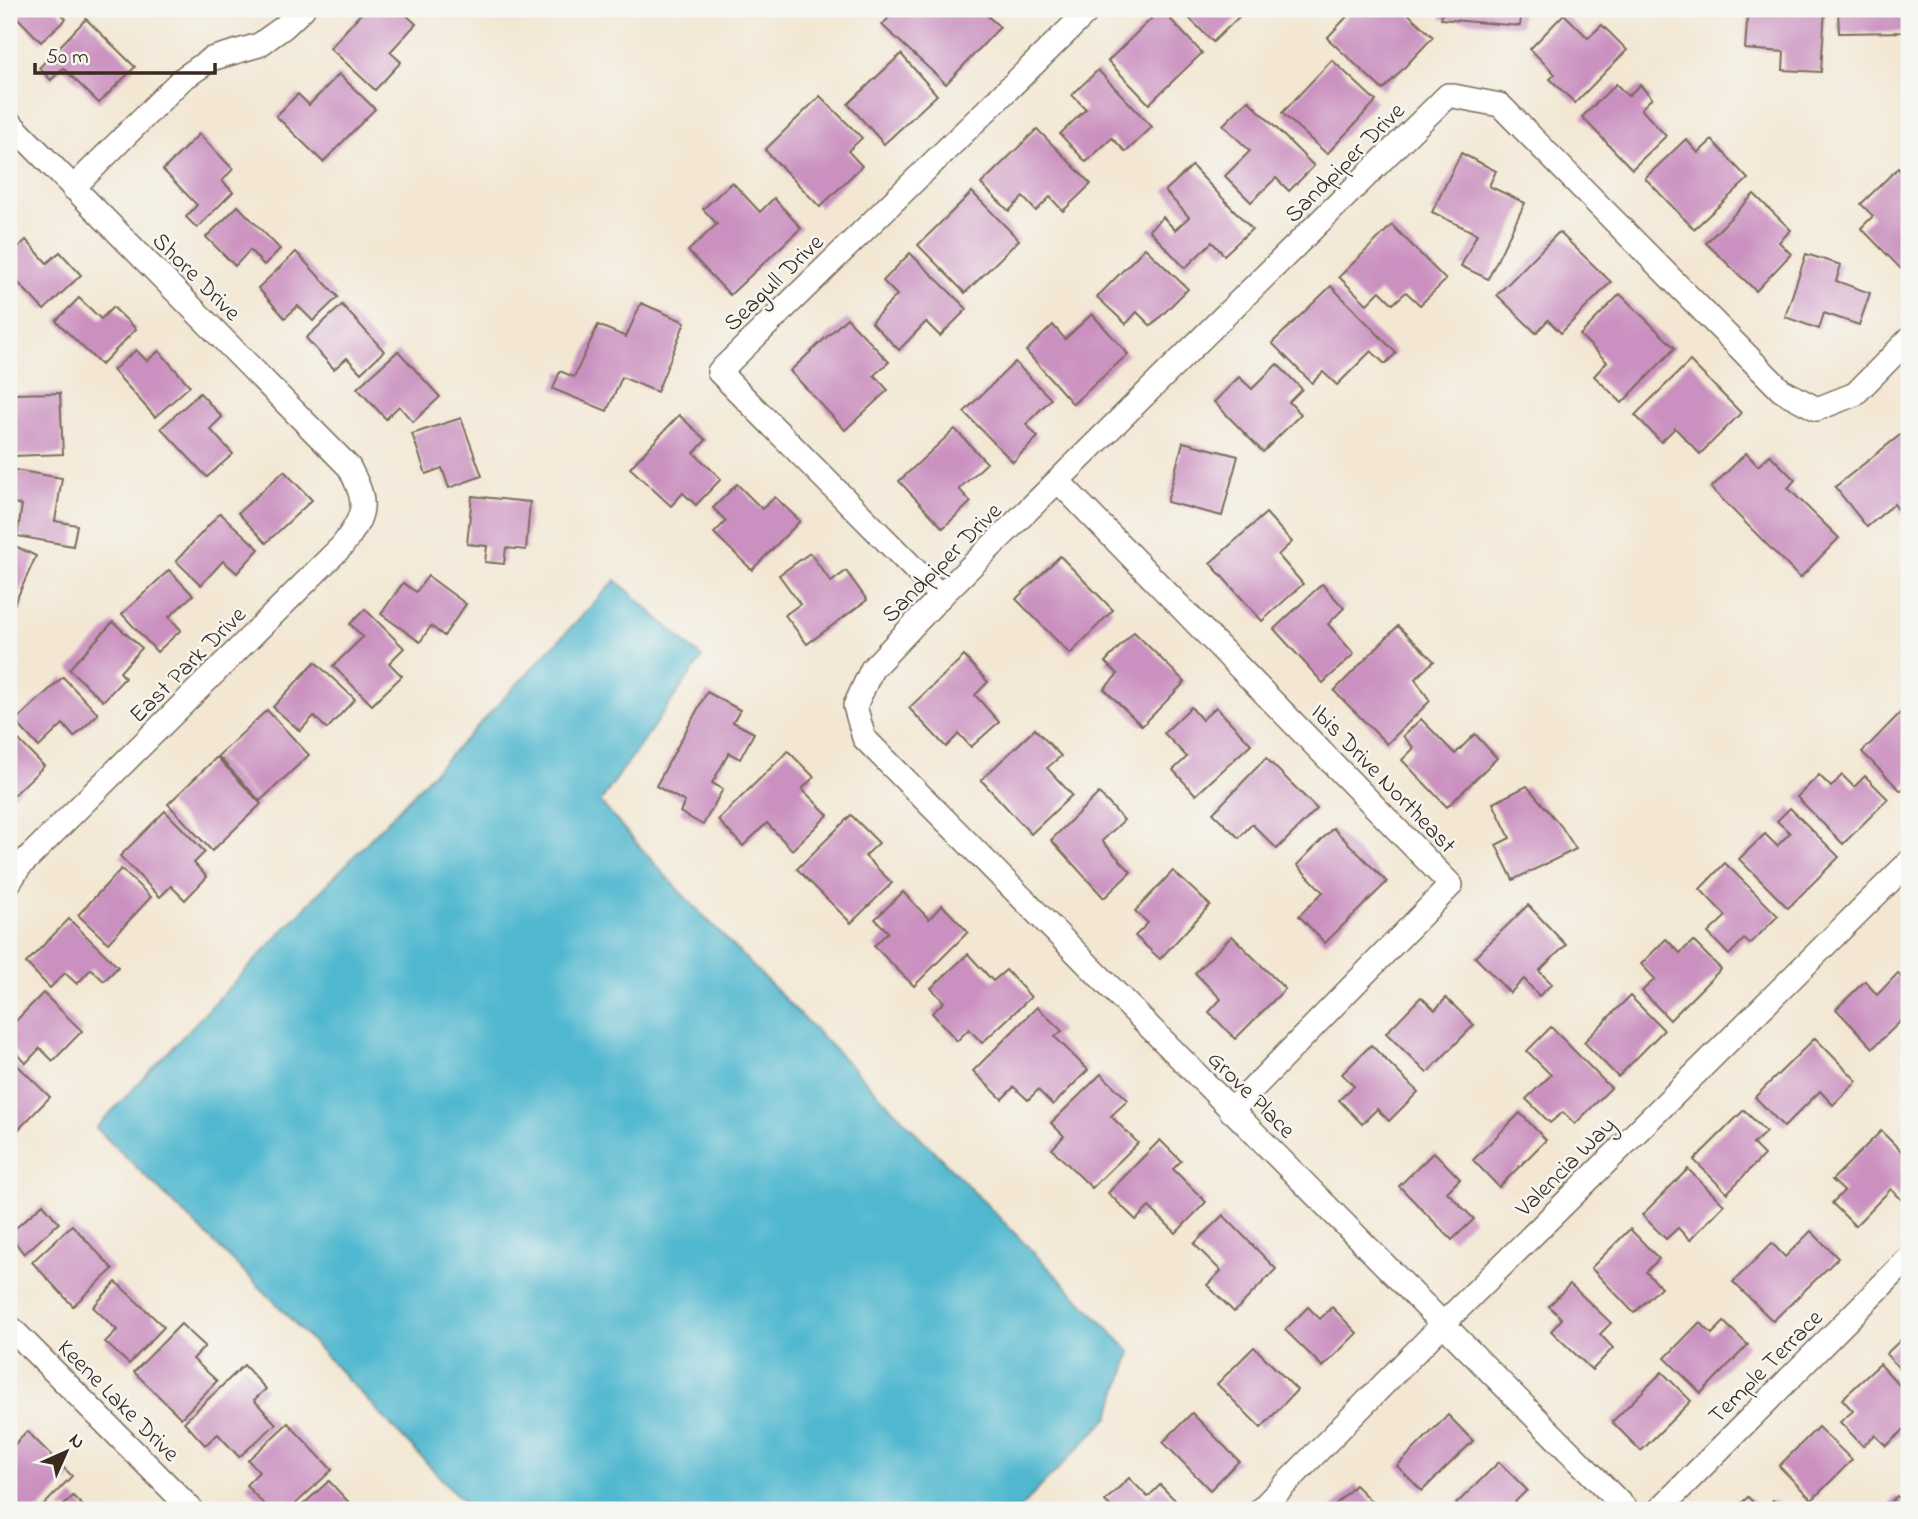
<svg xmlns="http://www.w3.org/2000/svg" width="1918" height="1519" font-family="'Indie Flower',sans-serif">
  <rect width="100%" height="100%" fill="#f6f6f2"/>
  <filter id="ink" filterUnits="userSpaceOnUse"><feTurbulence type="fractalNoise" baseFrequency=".0143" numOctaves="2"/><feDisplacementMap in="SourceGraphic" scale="14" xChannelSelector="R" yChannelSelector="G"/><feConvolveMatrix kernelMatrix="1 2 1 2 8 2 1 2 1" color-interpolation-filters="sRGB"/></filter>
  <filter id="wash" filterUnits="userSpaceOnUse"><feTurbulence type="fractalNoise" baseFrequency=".00686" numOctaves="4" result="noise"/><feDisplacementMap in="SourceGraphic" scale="28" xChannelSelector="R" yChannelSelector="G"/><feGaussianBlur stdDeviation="1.57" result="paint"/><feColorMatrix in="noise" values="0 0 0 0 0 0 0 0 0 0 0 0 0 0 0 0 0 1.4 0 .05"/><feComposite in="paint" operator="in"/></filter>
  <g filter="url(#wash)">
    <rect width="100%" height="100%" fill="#f3e7d3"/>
    <path fill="#50b7cf" stroke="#467076" stroke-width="2" d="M616,580L702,658L600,802L679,891L1131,1352L1109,1417L1018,1510H471L271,1298L96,1128Z"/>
    <g id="blocks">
      <g fill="#ca90bf">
        <path d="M9,9H56L66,19L41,42L12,12L9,16Z"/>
        <path d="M365,9H400L416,24L390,52L401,62L375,90L330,48Z"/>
        <path d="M897,9H980L1000,27L946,84L882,25Z"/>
        <path d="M1161,9L1202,53L1149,104L1108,61Z"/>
        <path d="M1180,9H1247L1213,42Z"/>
        <path d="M1354,9H1403L1433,37L1383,90L1327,38Z"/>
        <path d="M1442,9H1522L1520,26L1441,19Z"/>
        <path d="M1748,9H1825L1821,72L1783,70L1784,52L1745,49Z"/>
        <path d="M1838,9H1909V32L1839,33Z"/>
        <path d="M1564,14L1588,38L1602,25L1627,50L1575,103L1550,79L1555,74L1530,49Z"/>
        <path d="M86,19L135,67L99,103L63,68L51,80L39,68Z"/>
        <path d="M901,54L937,95L884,144L848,104Z"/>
        <path d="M1332,60L1376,101L1327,154L1282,113Z"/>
        <path d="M1098,70L1152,127L1126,152L1112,138L1086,162L1060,134L1086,109L1072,95Z"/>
        <path d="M339,74L375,109L323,162L276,116L298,94L309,105Z"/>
        <path d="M1616,84L1628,96L1640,85L1652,98L1641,109L1666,136L1632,169L1582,117Z"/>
        <path d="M820,96L862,138L848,151L862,166L820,207L765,150Z"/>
        <path d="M1248,100L1314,166L1289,191L1276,178L1251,202L1225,176L1250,151L1223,125Z"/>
        <path d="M1037,129L1091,184L1063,211L1050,197L1036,211L1023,197L1009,211L981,184Z"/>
        <path d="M199,134L233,169L222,181L233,192L197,228L186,217L197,205L163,170Z"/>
        <path d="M1686,139L1698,153L1712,140L1748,179L1694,229L1645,178Z"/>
        <path d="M1461,153L1496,171L1489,186L1525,203L1488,279L1461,266L1477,234L1432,212Z"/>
        <path d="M1192,166L1252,229L1224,255L1212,242L1185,268L1149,230L1163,217L1175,230L1189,217L1165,191Z"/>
        <path d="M1898,168L1909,180V277L1861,228L1873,216L1861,204Z"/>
        <path d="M732,182L760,212L774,198L801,228L730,295L688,251L717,224L703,209Z"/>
        <path d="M972,192L1019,240L965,293L918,245Z"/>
        <path d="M1754,194L1791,230L1779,242L1791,254L1756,291L1706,243Z"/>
        <path d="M238,206L280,249L264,265L250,250L235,266L206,237Z"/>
        <path d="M1392,225L1446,280L1420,305L1406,292L1393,304L1380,291L1367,304L1339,277Z"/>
        <path d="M1559,232L1611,282L1561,333L1548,320L1536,333L1497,295Z"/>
        <path d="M26,240L47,263L60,252L81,275L44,310L9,273V256Z"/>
        <path d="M1145,248L1188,289L1151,326L1137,312L1126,324L1097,297Z"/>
        <path d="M296,252L338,297L313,321L298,306L285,318L258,288Z"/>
        <path d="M910,253L967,309L940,336L926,322L899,350L871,322L897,295L883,281Z"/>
        <path d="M1806,254L1841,265L1836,281L1870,293L1859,325L1824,313L1819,329L1785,317Z"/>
        <path d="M1331,286L1396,353L1385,364L1371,351L1337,385L1323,372L1312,383L1272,343Z"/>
        <path d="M1620,294L1675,348L1622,403L1594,376L1607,362L1580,335Z"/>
        <path d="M79,298L101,319L113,307L136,329L101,365L56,321Z"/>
        <path d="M641,303L685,322L657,392L622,377L607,411L553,389L560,371L574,377L598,325L626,337Z"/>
        <path d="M342,305L384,351L361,373L347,358L334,369L306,338Z"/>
        <path d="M1092,314L1128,354L1073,404L1026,351L1053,325L1065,339Z"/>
        <path d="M847,318L889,362L874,375L888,390L845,430L790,371Z"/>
        <path d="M136,350L147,361L159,351L190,386L155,417L113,370Z"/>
        <path d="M398,351L440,397L413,422L399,406L386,419L357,388Z"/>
        <path d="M1690,361L1741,413L1700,454L1675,428L1661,442L1635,415Z"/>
        <path d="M1015,362L1051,399L1026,424L1038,437L1013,462L964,412Z"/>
        <path d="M1277,364L1302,389L1289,402L1301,414L1263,452L1214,402L1239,377L1252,389Z"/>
        <path d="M60,393L63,454L13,456L10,394Z"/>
        <path d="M200,393L222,417L210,429L233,454L207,477L161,428Z"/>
        <path d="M679,415L706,440L694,453L721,479L696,505L683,493L671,506L630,468Z"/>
        <path d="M461,418L482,476L449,488L442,468L426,474L412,434Z"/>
        <path d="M955,429L987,463L959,489L971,502L943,528L899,481Z"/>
        <path d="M1905,431L1909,436V523L1894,504L1867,527L1835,487Z"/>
        <path d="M1183,442L1238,456L1222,516L1167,502Z"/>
        <path d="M1746,453L1758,466L1770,455L1795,480L1788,488L1839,538L1800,578L1711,488Z"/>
        <path d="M9,469L62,478L55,521L77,525L73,546L17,536L22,505L9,502Z"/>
        <path d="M284,471L312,500L266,543L238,513Z"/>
        <path d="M737,484L762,509L775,497L800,521L752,570L714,533L726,521L713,508Z"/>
        <path d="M472,496L530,502L526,550L506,548L504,564L485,562L487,546L467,544Z"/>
        <path d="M220,513L259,549L237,573L223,561L201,585L176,561Z"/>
        <path d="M1266,513L1292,542L1278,555L1303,584L1262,621L1210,563Z"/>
        <path d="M9,543L36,556L9,616Z"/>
        <path d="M810,553L831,582L846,571L867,600L807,644L785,615L800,604L779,575Z"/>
        <path d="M1060,556L1113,610L1070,654L1016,599Z"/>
        <path d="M169,570L193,595L169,617L181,630L157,652L122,614Z"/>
        <path d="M428,576L466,604L444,636L431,626L420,642L381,614L403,583L416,592Z"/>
        <path d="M1322,584L1344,608L1328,624L1354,654L1323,683L1274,629Z"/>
        <path d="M365,609L404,648L389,663L402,676L372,705L333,666L363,637L350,624Z"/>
        <path d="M113,622L142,648L120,672L125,678L103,701L69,669Z"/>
        <path d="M1398,626L1434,661L1415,679L1430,701L1387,744L1334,691Z"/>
        <path d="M1134,632L1185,682L1142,726L1104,689L1118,674L1105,662Z"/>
        <path d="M964,656L988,682L975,695L999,722L971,747L959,734L946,747L909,708Z"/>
        <path d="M315,662L355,699L327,729L314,716L300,731L273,707Z"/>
        <path d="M63,677L98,714L74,737L63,724L39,747L15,721Z"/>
        <path d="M707,692L740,710L733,722L754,733L740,759L729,753L712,783L723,789L703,825L680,812L685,802L656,786Z"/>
        <path d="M1191,707L1202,720L1216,707L1251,744L1196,795L1173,770L1187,757L1164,733Z"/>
        <path d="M1906,707L1909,710V782L1901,791L1862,752Z"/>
        <path d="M267,710L309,755L260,801L218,756Z"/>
        <path d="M1421,719L1455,754L1475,734L1497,758L1447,807L1402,760L1414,748L1403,736Z"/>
        <path d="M1035,729L1061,756L1047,768L1072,795L1031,834L981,780Z"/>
        <path d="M11,732L44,766L9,800V734Z"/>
        <path d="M788,751L814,777L802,789L828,815L792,850L767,823L743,846L718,820Z"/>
        <path d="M217,757L261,804L212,851L168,804Z"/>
        <path d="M1266,758L1317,809L1277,849L1252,824L1239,838L1213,813Z"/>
        <path d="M1819,775L1831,787L1842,775L1854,787L1865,776L1888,799L1843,844L1797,797Z"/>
        <path d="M1527,786L1561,826L1576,849L1513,880L1496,845L1510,838L1493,803Z"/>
        <path d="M1099,793L1124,820L1102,841L1131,872L1104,898L1051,840Z"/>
        <path d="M1790,808L1839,857L1788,908L1739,859L1765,834L1777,846L1790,833L1777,821Z"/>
        <path d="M165,811L205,852L194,863L207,877L185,900L171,886L160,897L120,856Z"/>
        <path d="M851,815L879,843L865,856L892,883L851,923L797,869Z"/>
        <path d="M1333,828L1387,882L1325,943L1299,916L1323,892L1297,865Z"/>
        <path d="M1725,863L1778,916L1750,944L1744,939L1729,955L1708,933L1726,916L1700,889Z"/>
        <path d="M121,869L151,897L108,943L78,915Z"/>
        <path d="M1173,871L1210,905L1160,959L1135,936L1148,923L1135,911Z"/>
        <path d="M903,892L929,919L942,905L968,932L914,986L874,946L888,932L875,919Z"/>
        <path d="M1528,905L1566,945L1539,971L1552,984L1539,996L1524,979L1510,993L1475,957Z"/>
        <path d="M69,919L118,967L104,981L91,969L77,984L65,973L50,988L26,963Z"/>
        <path d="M1232,936L1285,989L1235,1039L1209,1012L1221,999L1195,973Z"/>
        <path d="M1666,939L1680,953L1693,941L1721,969L1670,1020L1642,991L1655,979L1641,964Z"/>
        <path d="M968,954L993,981L1006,970L1031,997L982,1043L969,1029L957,1041L932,1013L944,1002L931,988Z"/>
        <path d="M1898,973L1909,986V1013L1873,1048L1836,1009L1865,981L1877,995Z"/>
        <path d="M43,993L82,1031L53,1061L40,1048L26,1063L9,1046V1028Z"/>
        <path d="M1630,996L1664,1030L1618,1077L1584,1042Z"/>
        <path d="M1421,997L1435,1010L1446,998L1474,1025L1427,1073L1386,1033Z"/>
        <path d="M1037,1007L1062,1031L1055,1037L1088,1070L1053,1105L1038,1090L1028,1100L1014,1087L1002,1099L973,1071Z"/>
        <path d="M1551,1027L1611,1088L1575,1124L1563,1112L1550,1123L1526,1099L1551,1075L1527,1051Z"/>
        <path d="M1815,1038L1857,1081L1833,1105L1820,1091L1784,1127L1755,1097Z"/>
        <path d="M1371,1045L1418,1092L1389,1121L1377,1109L1362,1124L1339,1100L1354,1086L1342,1074Z"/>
        <path d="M13,1061L50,1097L16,1132L9,1125V1065Z"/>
        <path d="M1101,1074L1128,1100L1111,1116L1138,1143L1092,1188L1052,1149L1064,1136L1051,1123Z"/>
        <path d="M1744,1110L1766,1132L1753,1144L1764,1155L1727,1193L1694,1160Z"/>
        <path d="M1520,1113L1546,1140L1499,1187L1473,1160Z"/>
        <path d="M1881,1131L1909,1159V1193L1902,1200L1891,1189L1855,1226L1832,1203L1844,1191L1832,1180Z"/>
        <path d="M1160,1140L1181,1161L1173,1169L1206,1202L1176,1233L1149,1207L1136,1220L1108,1193Z"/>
        <path d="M1434,1152L1460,1179L1447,1192L1474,1219L1452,1240L1399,1186Z"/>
        <path d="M1688,1169L1724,1205L1690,1240L1678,1228L1666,1239L1642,1215Z"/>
        <path d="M43,1204L59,1223L24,1254L9,1234Z"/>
        <path d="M1223,1215L1276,1269L1234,1312L1207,1285L1221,1271L1194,1244Z"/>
        <path d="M72,1225L113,1269L73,1306L32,1262Z"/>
        <path d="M1630,1229L1659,1259L1646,1272L1661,1287L1634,1313L1591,1268Z"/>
        <path d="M1811,1231L1838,1258L1773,1321L1733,1282L1772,1243L1785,1257Z"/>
        <path d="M116,1282L164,1327L129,1364L105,1342L117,1330L93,1307Z"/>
        <path d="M1570,1284L1611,1323L1600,1334L1613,1348L1592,1370L1551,1331L1562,1319L1549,1306Z"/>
        <path d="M1308,1307L1320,1319L1332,1307L1357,1333L1323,1367L1285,1330Z"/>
        <path d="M1700,1322L1712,1334L1724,1322L1748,1345L1701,1393L1665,1358Z"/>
        <path d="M181,1324L205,1346L193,1359L217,1381L181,1418L134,1372Z"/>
        <path d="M1909,1332V1379L1886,1354Z"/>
        <path d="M1254,1347L1297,1390L1261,1428L1217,1384Z"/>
        <path d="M1880,1364L1909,1396V1425L1886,1446L1875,1435L1863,1446L1840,1422L1853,1411L1842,1399Z"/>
        <path d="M244,1365L266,1389L254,1400L276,1424L239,1457L218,1434L205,1445L184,1422Z"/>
        <path d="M1662,1372L1691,1401L1641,1451L1612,1422Z"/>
        <path d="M1192,1413L1239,1461L1210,1490L1163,1442Z"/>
        <path d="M1448,1415L1473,1441L1422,1491L1397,1466Z"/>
        <path d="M288,1423L332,1470L289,1510H269L246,1485L259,1472L248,1460Z"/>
        <path d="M1818,1427L1852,1460L1812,1500L1779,1466Z"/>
        <path d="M27,1431L72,1476L39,1510H19L9,1500V1450Z"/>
        <path d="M1499,1462L1527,1490L1507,1510H1462L1456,1504Z"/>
        <path d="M1129,1478L1148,1497L1160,1485L1179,1504L1173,1510H1114L1105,1501Z"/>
        <path d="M329,1481L356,1510H297Z"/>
        <path d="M1355,1485L1380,1510H1330Z"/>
        <path d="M73,1496L87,1510H59Z"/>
        <path d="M1897,1496L1909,1510H1882Z"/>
        <path d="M1748,1497L1761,1510H1734Z"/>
        <path d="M1773,1500L1783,1510H1763Z"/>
      </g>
    </g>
  </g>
  <g filter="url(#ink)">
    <use href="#blocks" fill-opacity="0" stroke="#7b6c5d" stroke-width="2"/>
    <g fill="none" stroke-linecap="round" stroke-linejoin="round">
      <defs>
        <g id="minor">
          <path d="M9,122L349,467C368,503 367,513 342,546L20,866L9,883"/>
          <path d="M73,188L181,80L211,59L259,45L284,27L303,9"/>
          <path d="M1059,482L1451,885L1231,1111"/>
          <path d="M941,596L719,372L1090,9"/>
          <path d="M9,1326L192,1510"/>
          <path d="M1260,1510L1442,1325L1909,862"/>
          <path d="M1627,1510L864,738L855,706L872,669L941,596L1448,95L1500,105L1781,390L1817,409L1855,394L1909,339"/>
          <path d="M1659,1510L1909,1258"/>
        </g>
      </defs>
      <use href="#minor" stroke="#7b6c5d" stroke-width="26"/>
      <use href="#minor" stroke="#fff" stroke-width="23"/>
    </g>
  </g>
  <g text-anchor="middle" stroke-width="5" stroke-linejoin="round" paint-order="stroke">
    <g font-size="24" fill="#3b2a1e" stroke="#f6f6f2">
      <text transform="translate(1344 162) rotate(-45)" y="8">Sandpiper Drive</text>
      <text transform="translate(197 276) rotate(45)" y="8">Shore Drive</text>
      <text transform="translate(773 282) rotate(-44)" y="8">Seagull Drive</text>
      <text transform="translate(941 562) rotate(-45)" y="8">Sandpiper Drive</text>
      <text transform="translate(187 664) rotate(-45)" y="8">East Park Drive</text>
      <text transform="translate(1384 778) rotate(46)" y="8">Ibis Drive Northeast</text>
      <text transform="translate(1252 1094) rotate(45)" y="8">Grove Place</text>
      <text transform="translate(1565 1166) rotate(-45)" y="8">Valencia Way</text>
      <text transform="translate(1765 1366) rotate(-45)" y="8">Temple Terrace</text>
      <text transform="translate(119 1400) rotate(45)" y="8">Keene Lake Drive</text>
    </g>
  </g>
  <rect width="1918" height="1519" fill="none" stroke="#f6f6f2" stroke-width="35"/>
  <g transform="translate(66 1452) rotate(45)" stroke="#f6f6f2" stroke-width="5" paint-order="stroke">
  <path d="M0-5L12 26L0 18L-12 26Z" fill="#3b2a1e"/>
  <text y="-10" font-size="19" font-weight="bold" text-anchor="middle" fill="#3b2a1e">N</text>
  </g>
  <path d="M35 63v10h180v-10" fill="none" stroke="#3b2a1e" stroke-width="3.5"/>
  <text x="46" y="63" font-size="21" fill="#3b2a1e" stroke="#f6f6f2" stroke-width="5" paint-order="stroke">50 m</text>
</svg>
